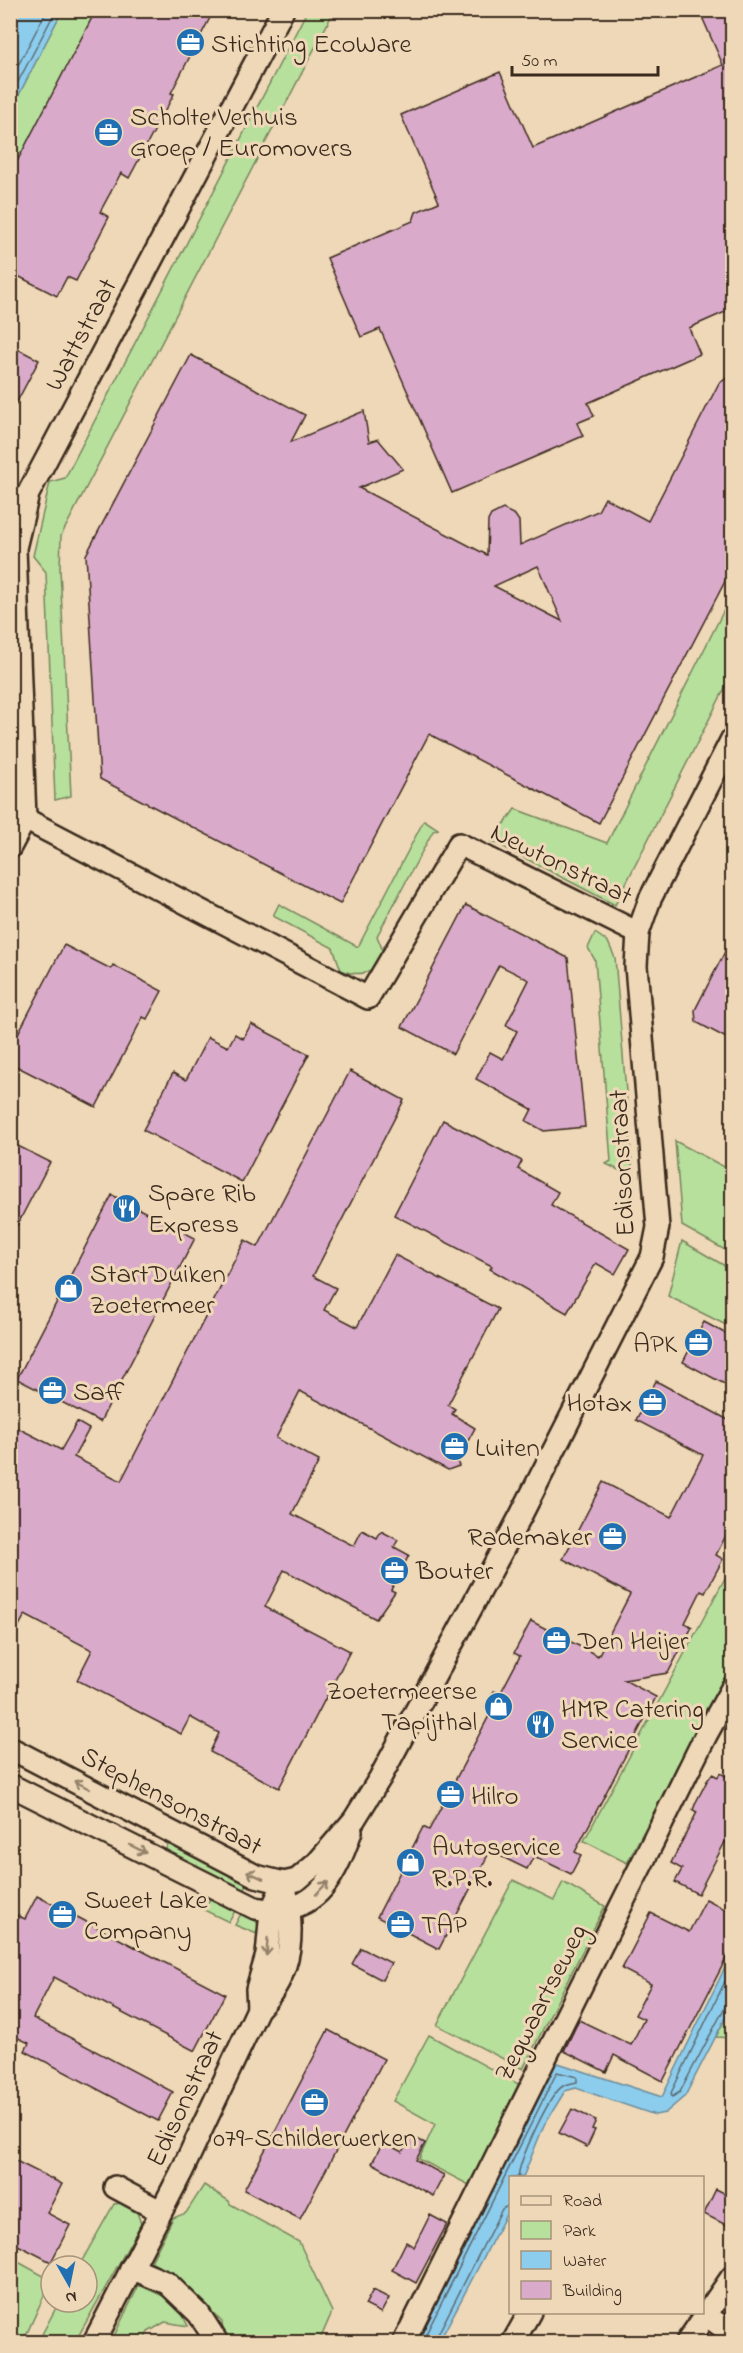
<svg xmlns="http://www.w3.org/2000/svg" width="743" height="2353" font-family="'Indie Flower',sans-serif">
  <rect width="100%" height="100%" fill="#eed8b7"/>
  <filter id="ink" filterUnits="userSpaceOnUse"><feTurbulence type="fractalNoise" baseFrequency=".0167" numOctaves="2"/><feDisplacementMap in="SourceGraphic" scale="12" xChannelSelector="R" yChannelSelector="G"/><feConvolveMatrix kernelMatrix="1 2 1 2 8 2 1 2 1" color-interpolation-filters="sRGB"/></filter>
  <g filter="url(#ink)">
    <g fill="#b6e09c" stroke="#78855d" stroke-width="1.5">
      <path d="M62,11H97L11,174V110Z"/>
      <path d="M307,11H334L61,536L60,569L71,796L55,800L46,572L33,556L50,482L65,478Z"/>
      <path d="M732,594V674L615,905L492,841L515,809L607,843Z"/>
      <path d="M424,820L438,829L433,831L377,936L385,956C374,973 360,978 341,970L333,948L273,916L279,904L358,947Z"/>
      <path d="M595,933L608,942L615,958L633,1177L606,1164L611,1161L595,960L588,948Z"/>
      <path d="M675,1141L732,1171V1254L682,1226Z"/>
      <path d="M682,1241L732,1270V1328L668,1296Z"/>
      <path d="M732,1565V1663L627,1863L584,1841Z"/>
      <path d="M168,1845H181L249,1881L242,1895L163,1854Z"/>
      <path d="M513,1880L554,1900L563,1882L605,1906L523,2069L437,2025Z"/>
      <path d="M212,1895L237,1907L229,1922L204,1910Z"/>
      <path d="M243,1910C254,1916 259,1923 262,1936L235,1925Z"/>
      <path d="M732,2005V2038L716,2037Z"/>
      <path d="M429,2035L522,2086L471,2186L419,2159L435,2124L393,2101Z"/>
      <path d="M204,2185L229,2201L230,2204L299,2242L332,2312L319,2342H230L223,2332L222,2322L176,2277L151,2262L173,2218L186,2213Z"/>
      <path d="M122,2203L137,2212L141,2224L75,2342H38L59,2302H87V2266H79L114,2204Z"/>
      <path d="M11,2258L51,2280L23,2342H11Z"/>
      <path d="M139,2285L176,2302L188,2326L165,2322L148,2332L143,2342H111Z"/>
    </g>
    <g fill="#8ccdee" stroke="#6c8c9b" stroke-width="1.5">
      <path d="M17,11H62L11,110V23Z"/>
      <path d="M732,1953V2005L685,2096L665,2113L655,2115L576,2088L565,2091L544,2125L523,2177L510,2178V2207L439,2342H415L555,2062L662,2097Z"/>
    </g>
    <g fill="none" stroke-linecap="round" stroke-linejoin="round">
      <g stroke="#5b6b71" stroke-width="1.5">
        <path d="M10,81L47,10"/>
        <path d="M10,97L56,10"/>
        <path d="M732,1967L671,2093L672,2097L680,2092L725,2007L732,2004"/>
        <path d="M422,2342L557,2072L577,2077V2082C573,2083 567,2084 563,2086C549,2094 519,2161 518,2178"/>
        <path d="M434,2342L502,2209L510,2205"/>
      </g>
    </g>
    <g fill="#daaaca" stroke="#3b2a1e" stroke-width="1.5" fill-rule="evenodd">
      <path d="M96,10H214L171,93L174,94L129,178L121,173L100,212L109,217L76,281L67,277L57,296L10,272V175Z"/>
      <path d="M699,10H732V309L689,328L700,354L588,403L594,416L577,423L583,436L452,493L380,329L361,337L327,258L413,221L416,212L439,202L401,115L500,72L533,148L723,65Z"/>
      <path d="M10,345L39,360L10,415Z"/>
      <path d="M191,355L305,415L291,442L364,411L369,442L378,439L403,469L359,488L487,555L488,521L491,515L503,509L515,515L519,521L520,545L598,511L605,498L648,521L719,383L732,375V568L599,823L429,734L340,904L100,779L86,555ZM538,566L562,621L494,586Z"/>
      <path d="M466,905L568,958L585,1127L544,1131L526,1121L532,1109L476,1079L490,1052L503,1059L517,1031L506,1025L529,980L499,965L453,1054L402,1027Z"/>
      <path d="M732,938V1041L696,1022L695,1010Z"/>
      <path d="M64,945L111,969L113,965L162,991L147,1019L143,1017L96,1107L10,1063V1049Z"/>
      <path d="M251,1024L309,1054L242,1182L143,1130L173,1073L186,1080L208,1037L228,1047L235,1034L243,1039Z"/>
      <path d="M350,1071L404,1100L313,1276L336,1288L324,1310L357,1327L395,1255L498,1309L448,1405L455,1409L452,1414L475,1428L457,1461L459,1466L448,1470L300,1391L276,1438L319,1461L292,1514L354,1546L362,1530L377,1538L381,1531L398,1540L394,1547L409,1555L391,1590L395,1592L376,1619L284,1570L265,1607L350,1651L279,1788L210,1752L219,1733L190,1717L181,1734L77,1680L92,1650L25,1615L10,1642V1424L61,1450L77,1422L89,1429L74,1457L121,1481L245,1240L258,1247Z"/>
      <path d="M443,1120L522,1161L518,1169L558,1192L551,1205L629,1249L615,1274L596,1263L567,1313L490,1269L492,1266L394,1215Z"/>
      <path d="M10,1142L50,1162L10,1239Z"/>
      <path d="M112,1195L195,1238L100,1422L17,1379Z"/>
      <path d="M704,1322L732,1337V1388L683,1362Z"/>
      <path d="M656,1381L732,1422V1524L716,1555L723,1559L705,1593L701,1591L685,1623L692,1627L668,1673L624,1680L656,1697L575,1852L581,1855L571,1874L534,1856L527,1869L490,1851L439,1949L377,1917L423,1827L429,1830L492,1710L486,1707L494,1691L500,1694L520,1656L514,1653L531,1621L598,1656L630,1594L563,1559L603,1482L671,1517L703,1455L636,1420Z"/>
      <path d="M720,1773L732,1779V1846L725,1842L698,1894L675,1882L682,1869L671,1863L697,1812L693,1810L696,1802L707,1781L712,1774L718,1777Z"/>
      <path d="M37,1896L225,1994L195,2051L54,1977L33,2018L173,2092L158,2121L25,2051L29,2043L10,2034V1912L25,1919Z"/>
      <path d="M706,1899L732,1913V1947L663,2081L614,2055L606,2072L564,2051L579,2020L631,2045L644,2019L635,2015L651,1984L622,1969L651,1913L689,1932Z"/>
      <path d="M361,1948L391,1963L382,1980L352,1964Z"/>
      <path d="M328,2030L384,2059L300,2219L244,2190Z"/>
      <path d="M572,2109L596,2120L592,2129L595,2130L587,2147L559,2133Z"/>
      <path d="M411,2136L425,2143L416,2160L444,2175L433,2196L372,2163L383,2142L402,2152Z"/>
      <path d="M10,2158L62,2184L47,2213L70,2225L51,2262L10,2241Z"/>
      <path d="M716,2189L732,2197V2228L704,2214Z"/>
      <path d="M430,2215L447,2224L416,2283L392,2270L406,2242L414,2247Z"/>
      <path d="M373,2290L389,2298L381,2313L365,2305Z"/>
    </g>
    <g fill="none" stroke-linecap="round" stroke-linejoin="round">
      <defs>
        <g id="minor">
          <path d="M10,815L25,819L368,998L459,844L638,933"/>
          <path d="M10,847L25,819L15,548L28,494L283,10"/>
          <path d="M10,1748L256,1876L284,1883C295,1930 294,1973 258,2009L181,2173L94,2342"/>
          <path d="M10,1785L255,1908C313,1919 335,1880 351,1831"/>
          <path d="M258,2009L257,1989L267,1955L271,1911L284,1883L297,1880L317,1863L354,1820L380,1778L520,1517L652,1257L658,1227L636,966L638,933L650,899L732,739"/>
          <path d="M115,2187L160,2211"/>
          <path d="M131,2268L167,2283L199,2314L217,2342"/>
          <path d="M706,2315L732,2334"/>
          <path d="M404,2342L706,1735L732,1688"/>
          <path d="M513,2342L530,2312"/>
          <path d="M687,2342L732,2277"/>
        </g>
      </defs>
      <use href="#minor" stroke="#3b2a1e" stroke-width="26"/>
      <use href="#minor" stroke="#eed8b7" stroke-width="21"/>
    </g>
    <defs><path id="oneway-shaft" d="M-6 0H5M1.5-3L5.5 0L1.5 3" fill="none" stroke-width="1.6" stroke-linecap="round" stroke-linejoin="round" transform="scale(1.5)"/></defs>
    <g stroke="#94816a">
      <use href="#oneway-shaft" transform="translate(82 1785) rotate(-152)"/>
      <use href="#oneway-shaft" transform="translate(138 1849) rotate(27)"/>
      <use href="#oneway-shaft" transform="translate(255 1875) rotate(-155)"/>
      <use href="#oneway-shaft" transform="translate(322 1888) rotate(-47)"/>
      <use href="#oneway-shaft" transform="translate(267 1947) rotate(94)"/>
    </g>
  </g>
  <defs>
    <symbol id="office-disc" viewBox="-11 -11 22 22"><circle r="9.5" fill="#1f6fb2" stroke="#eed8b7"/><path d="M-6-3h4V-5.5h4V-3h4V5H-6ZM-1-4.5V-3h2v-1.5ZM-6 0V1H6V0Z" fill="#fff"/></symbol>
    <symbol id="restaurant-disc" viewBox="-11 -11 22 22"><circle r="9.5" fill="#1f6fb2" stroke="#eed8b7"/><path d="M-5-6h1v4h1v-4h1v4h1v-4h1v5L-1.5 .5V6h-2V.5L-5-1ZM5-6V6H3V1.5H1.5Q1.5-4 5-6Z" fill="#fff"/></symbol>
    <symbol id="shop-disc" viewBox="-11 -11 22 22"><circle r="9.5" fill="#1f6fb2" stroke="#eed8b7"/><path d="M-5-2.5h2.3a2.7 3.5 0 0 1 5.4 0H5L5.5 6h-11ZM-1.5-2.5h3a1.5 2.3 0 0 0-3 0Z" fill="#fff"/></symbol>
  </defs>
  <g fill-rule="evenodd">
    <use href="#office-disc" x="174" y="26" width="33" height="33"/>
    <use href="#office-disc" x="92" y="116" width="33" height="33"/>
    <use href="#restaurant-disc" x="110" y="1192" width="33" height="33"/>
    <use href="#shop-disc" x="52" y="1272" width="33" height="33"/>
    <use href="#office-disc" x="682" y="1326" width="33" height="33"/>
    <use href="#office-disc" x="36" y="1374" width="33" height="33"/>
    <use href="#office-disc" x="636" y="1386" width="33" height="33"/>
    <use href="#office-disc" x="438" y="1430" width="33" height="33"/>
    <use href="#office-disc" x="596" y="1520" width="33" height="33"/>
    <use href="#office-disc" x="378" y="1554" width="33" height="33"/>
    <use href="#office-disc" x="540" y="1624" width="33" height="33"/>
    <use href="#shop-disc" x="482" y="1690" width="33" height="33"/>
    <use href="#restaurant-disc" x="524" y="1708" width="33" height="33"/>
    <use href="#office-disc" x="434" y="1778" width="33" height="33"/>
    <use href="#shop-disc" x="394" y="1846" width="33" height="33"/>
    <use href="#office-disc" x="46" y="1898" width="33" height="33"/>
    <use href="#office-disc" x="384" y="1908" width="33" height="33"/>
    <use href="#office-disc" x="298" y="2086" width="33" height="33"/>
  </g>
  <g text-anchor="middle" stroke-width="6" stroke-linejoin="round" paint-order="stroke">
    <g font-size="27" fill="#3b2a1e" stroke="#eed8b7" text-anchor="start">
      <text x="211" y="52">Stichting EcoWare</text>
      <text x="130" y="125">Scholte Verhuis<tspan x="130" dy="31">Groep / Euromovers</tspan></text>
      <text x="148" y="1201">Spare Rib<tspan x="148" dy="31">Express</tspan></text>
      <text x="90" y="1282">StartDuiken<tspan x="90" dy="31">Zoetermeer</tspan></text>
      <text x="677" y="1352" text-anchor="end">APK</text>
      <text x="73" y="1400">Saff</text>
      <text x="632" y="1411" text-anchor="end">Hotax</text>
      <text x="475" y="1456">Luiten</text>
      <text x="592" y="1545" text-anchor="end">Rademaker</text>
      <text x="416" y="1579">Bouter</text>
      <text x="578" y="1649">Den Heijer</text>
      <text x="477" y="1699" text-anchor="end">Zoetermeerse<tspan x="477" dy="31">Tapijthal</tspan></text>
      <text x="561" y="1717">HMR Catering<tspan x="561" dy="31">Service</tspan></text>
      <text x="471" y="1804">Hilro</text>
      <text x="432" y="1855">Autoservice<tspan x="432" dy="31">R.P.R.</tspan></text>
      <text x="84" y="1908">Sweet Lake<tspan x="84" dy="31">Company</tspan></text>
      <text x="421" y="1933">TAP</text>
      <text x="315" y="2146" text-anchor="middle">079-Schilderwerken</text>
    </g>
    <g font-size="27" fill="#3b2a1e" stroke="#eed8b7">
      <text transform="translate(80 334) rotate(-62)" y="9">Wattstraat</text>
      <text transform="translate(562 863) rotate(26)" y="9">Newtonstraat</text>
      <text transform="translate(621 1163) rotate(-93)" y="9">Edisonstraat</text>
      <text transform="translate(172 1800) rotate(28)" y="9">Stephensonstraat</text>
      <text transform="translate(540 2002) rotate(-63)" y="9">Zegwaartseweg</text>
      <text transform="translate(184 2098) rotate(-65)" y="9">Edisonstraat</text>
    </g>
  </g>
  <rect width="743" height="2353" fill="none" stroke="#eed8b7" stroke-width="36"/>
  <rect x="18" y="18" width="707" height="2317" fill="none" stroke="#3b2a1e" stroke-width="2" filter="url(#ink)"/>
  <rect x="509" y="2176" width="195" height="138" fill="#eed8b7" stroke="#a6927a" stroke-width="1.5"/>
  <rect x="521" y="2196" width="30" height="9" fill="#eed8b7" stroke="#a6927a" stroke-width="1.5"/>
  <text x="563" y="2206" font-size="18" fill="#3b2a1e">Road</text>
  <rect x="521" y="2221" width="30" height="18" fill="#b6e09c" stroke="#a6927a" stroke-width="1.5"/>
  <text x="563" y="2236" font-size="18" fill="#3b2a1e">Park</text>
  <rect x="521" y="2251" width="30" height="18" fill="#8ccdee" stroke="#a6927a" stroke-width="1.5"/>
  <text x="563" y="2266" font-size="18" fill="#3b2a1e">Water</text>
  <rect x="521" y="2281" width="30" height="18" fill="#daaaca" stroke="#a6927a" stroke-width="1.5"/>
  <text x="563" y="2296" font-size="18" fill="#3b2a1e">Building</text>
  <g transform="translate(69 2284) rotate(171)"><circle r="28" fill="#eed8b7" stroke="#a6927a" stroke-width="1.5"/>
  <path d="M0-4.5L10 22L0 15L-10 22Z" fill="#1f6fb2"/>
  <text y="-9" font-size="16" font-weight="bold" text-anchor="middle" fill="#3b2a1e">N</text>
  </g>
  <path d="M512 66v9h146v-9" fill="none" stroke="#3b2a1e" stroke-width="3"/>
  <text x="521" y="66" font-size="18" fill="#3b2a1e" stroke="#eed8b7" stroke-width="4.5" paint-order="stroke">50 m</text>
</svg>
